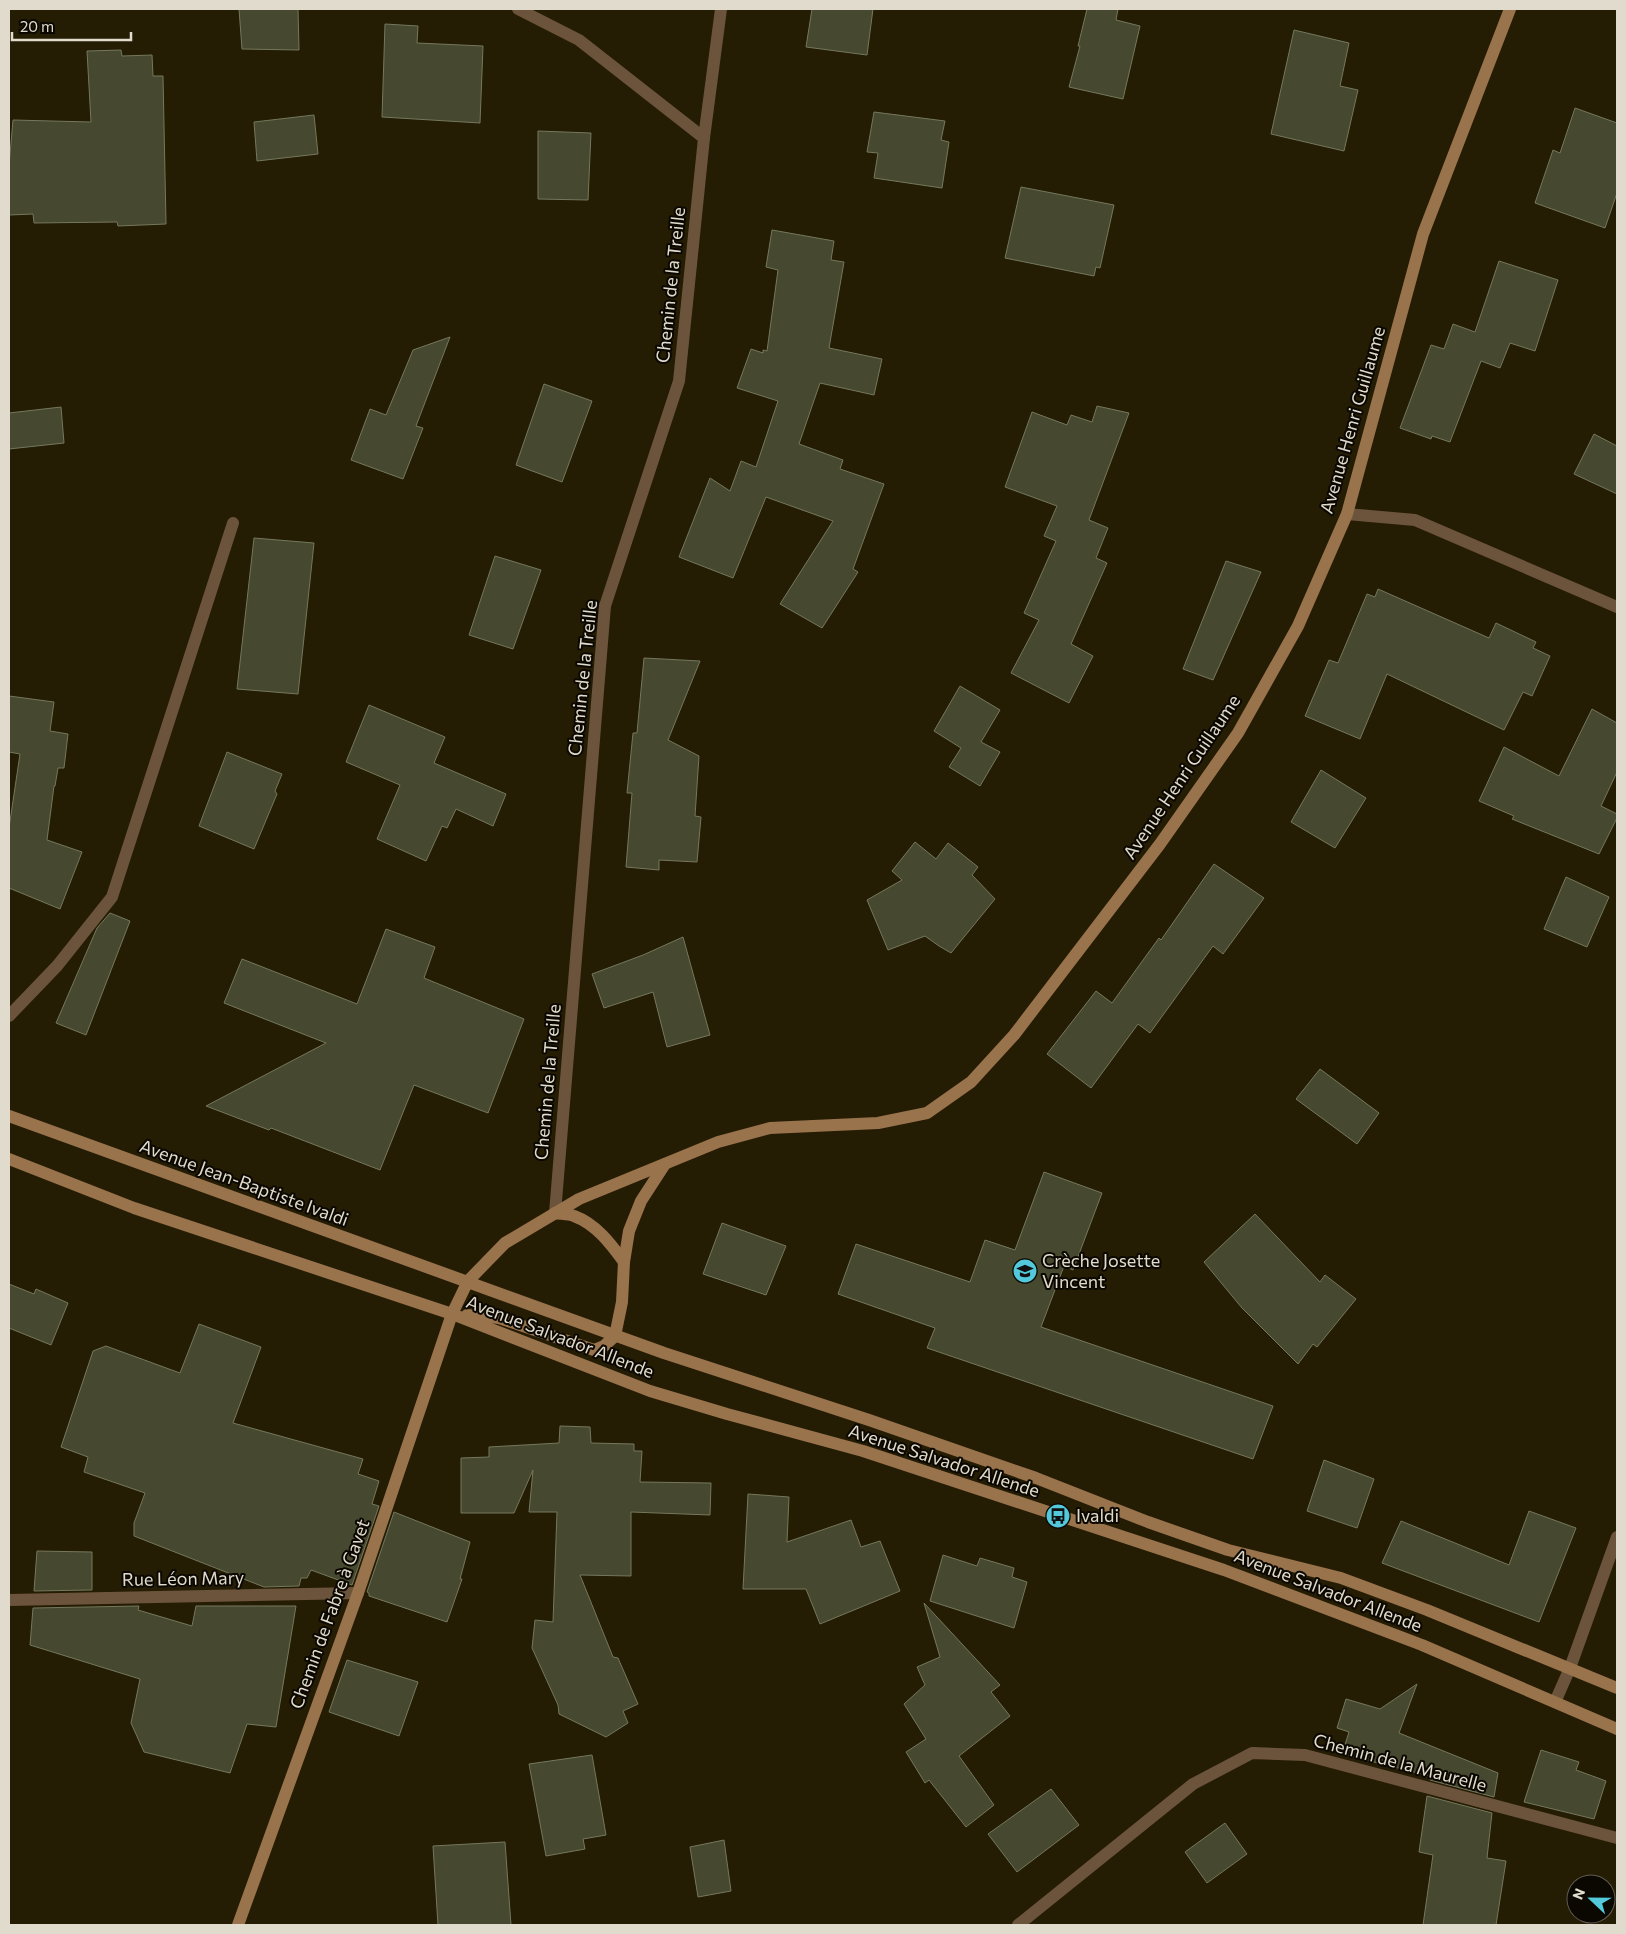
<svg xmlns="http://www.w3.org/2000/svg" width="1626" height="1934" font-family="Commissioner,sans-serif">
  <rect width="100%" height="100%" fill="#251c04"/>
  <g fill="#46492f" stroke="#74785c">
    <path d="M239,9H298L299,50L242,49Z"/>
    <path d="M812,9H873L867,55L806,47Z"/>
    <path d="M1087,9H1118L1116,20L1140,26L1123,99L1069,87L1080,46H1078Z"/>
    <path d="M385,24L418,26L417,43L483,46L480,123L382,117Z"/>
    <path d="M1294,30L1349,43L1340,86L1358,90L1344,151L1271,134Z"/>
    <path d="M121,50L122,56L152,55L153,76H163L166,224L118,226L117,222L34,223L33,214L9,215V166L13,120L91,122L87,51Z"/>
    <path d="M1575,108L1617,123V193L1605,228L1535,203L1553,150L1560,153Z"/>
    <path d="M874,112L945,121L941,140L949,142L942,188L874,178L878,153L867,152Z"/>
    <path d="M314,115L318,154L257,161L254,122Z"/>
    <path d="M538,131L591,133L588,200L538,199Z"/>
    <path d="M1021,187L1114,205L1100,268L1096,267L1094,276L1005,258Z"/>
    <path d="M772,230L834,241L831,260L844,262L829,348L882,359L874,395L820,383L799,444L843,460L840,469L884,484L853,569L858,572L822,628L780,604L833,521L766,497L733,578L679,557L710,478L730,491L741,461L756,467L778,401L737,388L751,349L763,353V350L767,351L778,270L766,267Z"/>
    <path d="M1499,261L1558,280L1535,351L1510,343L1500,368L1481,361L1450,442L1432,436L1431,439L1400,428L1431,345L1444,349L1453,324L1475,332Z"/>
    <path d="M450,337L416,426L423,428L403,479L351,460L370,409L386,415L413,350Z"/>
    <path d="M544,384L592,401L562,482L516,465Z"/>
    <path d="M1097,406L1129,413L1089,520L1108,528L1096,558L1107,563L1071,644L1093,656L1069,703L1011,673L1039,620L1024,613L1056,541L1044,536L1057,506L1005,487L1032,412L1067,425L1071,415L1092,422Z"/>
    <path d="M61,407L64,443L9,449V413Z"/>
    <path d="M1594,434L1617,446V494L1574,474Z"/>
    <path d="M254,538L314,543L298,694L237,689Z"/>
    <path d="M495,556L541,570L513,649L469,635Z"/>
    <path d="M1226,561L1261,572L1213,680L1183,669Z"/>
    <path d="M1378,589L1489,638L1496,623L1536,642L1533,648L1550,656L1532,696L1523,692L1504,730L1387,674L1360,739L1305,716L1329,660L1338,663L1367,594L1375,597Z"/>
    <path d="M644,658L700,661L668,740L699,756L695,816L701,817L697,862L659,860V870L626,867L632,793H627L633,733H637Z"/>
    <path d="M960,686L1000,710L981,742L1000,752L980,786L949,767L961,748L934,731Z"/>
    <path d="M9,696L54,702L50,731L68,734L64,768H58L55,786H54L47,840L82,852L60,909L9,888V828L20,754L9,752Z"/>
    <path d="M369,705L445,737L434,763L506,794L493,826L456,809L447,828L442,826L426,861L377,839L400,785L346,762Z"/>
    <path d="M1592,709L1617,723V772L1601,806L1617,814V818L1599,854L1512,819L1514,816L1479,801L1504,747L1559,776Z"/>
    <path d="M227,752L282,774L275,791L277,794L254,849L199,826Z"/>
    <path d="M1321,770L1366,798L1335,848L1291,822Z"/>
    <path d="M915,842L936,859L948,843L978,867L972,875L995,899L951,953L939,946L925,936L888,950L867,900L902,880L892,871Z"/>
    <path d="M1214,864L1264,898L1223,954L1213,946L1150,1033L1138,1024L1091,1088L1047,1054L1096,991L1112,1003L1159,938L1161,940Z"/>
    <path d="M1566,877L1609,897L1587,947L1544,929Z"/>
    <path d="M110,913L130,921L86,1035L56,1023L97,928Z"/>
    <path d="M386,929L435,947L424,978L524,1019L488,1113L414,1085L380,1170L271,1128L269,1130L206,1106L326,1043L224,1003L242,959L357,1004Z"/>
    <path d="M683,937L710,1035L667,1047L653,992L604,1008L592,974L643,955Z"/>
    <path d="M1320,1069L1379,1113L1357,1144L1296,1099Z"/>
    <path d="M1044,1172L1102,1193L1073,1270L1064,1266L1041,1327L1273,1406L1253,1459L927,1348L935,1328L838,1294L856,1244L970,1282L985,1240L1015,1250Z"/>
    <path d="M1255,1214L1320,1282L1325,1275L1356,1299L1317,1347L1313,1344L1298,1364L1242,1308L1204,1262Z"/>
    <path d="M722,1223L786,1246L766,1295L703,1274Z"/>
    <path d="M9,1284L34,1294L36,1289L68,1303L51,1345L9,1328Z"/>
    <path d="M199,1324L261,1347L233,1423L363,1459L358,1474L379,1481L372,1504L379,1506L352,1585L311,1570L307,1578H301L299,1586L264,1587L134,1536V1523L145,1493L84,1472L88,1457L61,1447L93,1351L106,1346L180,1373Z"/>
    <path d="M560,1426L590,1427L591,1443L634,1444V1451H642L640,1482L711,1483L710,1515L631,1512V1576L580,1575L613,1657L618,1658L638,1704L623,1711L628,1723L606,1737L559,1714L558,1705L532,1648L535,1620L553,1622L557,1512H529L533,1470L514,1513H461V1458L489,1457V1447L559,1443Z"/>
    <path d="M1324,1460L1374,1479L1357,1528L1307,1511Z"/>
    <path d="M748,1494L789,1497L787,1542L851,1520L861,1547L880,1541L900,1591L820,1624L806,1589H743Z"/>
    <path d="M1529,1511L1576,1528L1539,1622L1382,1563L1401,1521L1509,1565Z"/>
    <path d="M394,1512L470,1542L460,1579H462L447,1622L369,1596V1593L367,1592Z"/>
    <path d="M37,1551L92,1552V1590L34,1591Z"/>
    <path d="M943,1555L977,1566L980,1558L1014,1568L1012,1577L1027,1582L1014,1628L930,1601Z"/>
    <path d="M924,1603L1000,1685L991,1692L1010,1716L959,1756L994,1805L966,1827L929,1780L925,1783L906,1752L926,1739L904,1704L925,1685L917,1667L940,1657Z"/>
    <path d="M139,1606L138,1610L192,1626L196,1606H296L276,1727L247,1724L230,1773L144,1752L131,1723L140,1679L30,1645L33,1608Z"/>
    <path d="M347,1660L418,1682L399,1736L329,1712Z"/>
    <path d="M1417,1684L1399,1733L1498,1773L1494,1797L1430,1780V1776L1342,1754L1349,1732L1337,1728L1346,1699L1380,1709Z"/>
    <path d="M1541,1750L1579,1762L1576,1770L1606,1781L1594,1819L1524,1802Z"/>
    <path d="M592,1755L606,1835L583,1839L585,1849L546,1856L529,1764Z"/>
    <path d="M1051,1789L1079,1825L1017,1872L988,1834Z"/>
    <path d="M1427,1796L1492,1813L1487,1858L1506,1861L1496,1925H1423L1433,1855L1419,1852Z"/>
    <path d="M1225,1823L1247,1854L1207,1883L1185,1852Z"/>
    <path d="M724,1840L731,1891L698,1897L690,1847Z"/>
    <path d="M505,1842L511,1925H438L433,1846Z"/>
  </g>
  <g fill="none" stroke-linecap="round" stroke-linejoin="round">
    <g stroke="#6c543c" stroke-width="12">
      <path d="M9,1016L57,966L112,897L233,523"/>
      <path d="M555,1213L605,606"/>
      <path d="M1555,1702L1570,1668L1617,1537"/>
    </g>
    <g stroke="#6c543c" stroke-width="12">
      <path d="M518,9L579,40L704,138"/>
      <path d="M1347,514L1415,520L1617,607"/>
      <path d="M605,606L679,381L704,138L721,9"/>
      <path d="M9,1600L358,1593"/>
      <path d="M1018,1925L1193,1784L1252,1753L1305,1755L1617,1838"/>
    </g>
    <g stroke="#99734c" stroke-width="12">
      <path d="M9,1116L664,1353L869,1420L1036,1478L1148,1522L1228,1550L1341,1578L1427,1610L1617,1688"/>
      <path d="M9,1159L134,1208L452,1314L650,1391L727,1414L863,1451L1224,1570L1422,1645L1617,1729"/>
      <path d="M555,1213C561,1214 569,1214 574,1216C596,1224 611,1244 624,1262"/>
      <path d="M467,1315L499,1318L594,1350L604,1346L615,1336"/>
      <path d="M615,1336L622,1302L624,1262L629,1231L641,1201L665,1164"/>
      <path d="M238,1925L358,1593L452,1314L468,1281L505,1243L579,1199L718,1142L770,1128L878,1123L927,1113L971,1082L1014,1035L1160,844L1238,733L1298,626L1347,514L1423,234L1510,9"/>
    </g>
  </g>
  <defs>
    <symbol id="school-disc" viewBox="-11 -11 22 22"><circle r="9.5" fill="#53cadc" stroke="#0b0701"/><path d="M0-5L7-2L0 1L-7-2ZM-4 1L0 2.5L4 1V4Q0 6-4 4Z" fill="#111"/></symbol>
    <symbol id="bus-disc" viewBox="-11 -11 22 22"><circle r="9.5" fill="#53cadc" stroke="#0b0701"/><path d="M-5-6H5V4H4V6H2V4H-2V6H-4V4H-5ZM-3.5-4V0h7V-4ZM-3.5 1.2v1.5H-2V1.2ZM2 1.2v1.5H3.5V1.2Z" fill="#111"/></symbol>
  </defs>
  <g fill-rule="evenodd">
    <use href="#school-disc" x="1011" y="1257" width="28" height="28"/>
    <use href="#bus-disc" x="1044" y="1502" width="28" height="28"/>
  </g>
  <g text-anchor="middle" stroke-width="4" stroke-linejoin="round" paint-order="stroke">
    <g font-size="18" fill="#e0dbcc" stroke="#0b0701">
      <text transform="translate(671 285) rotate(-84)" y="6">Chemin de la Treille</text>
      <text transform="translate(1353 420) rotate(-74)" y="6">Avenue Henri Guillaume</text>
      <text transform="translate(583 678) rotate(-84)" y="6">Chemin de la Treille</text>
      <text transform="translate(1182 777) rotate(-56)" y="6">Avenue Henri Guillaume</text>
      <text transform="translate(548 1082) rotate(-85)" y="6">Chemin de la Treille</text>
      <text transform="translate(244 1183) rotate(20)" y="6">Avenue Jean-Baptiste Ivaldi</text>
      <text transform="translate(560 1337) rotate(21)" y="6">Avenue Salvador Allende</text>
      <text transform="translate(944 1461) rotate(18)" y="6">Avenue Salvador Allende</text>
      <text transform="translate(183 1579) rotate(-1)" y="6">Rue Léon Mary</text>
      <text transform="translate(1328 1591) rotate(21)" y="6">Avenue Salvador Allende</text>
      <text transform="translate(330 1614) rotate(-70)" y="6">Chemin de Fabre à Gavet</text>
      <text transform="translate(1400 1763) rotate(15)" y="6">Chemin de la Maurelle</text>
    </g>
    <g font-size="18" fill="#e0dbcc" stroke="#0b0701" text-anchor="start">
      <text x="1042" y="1267">Crèche Josette<tspan x="1042" dy="21">Vincent</tspan></text>
      <text x="1076" y="1522">Ivaldi</text>
    </g>
  </g>
  <rect width="1626" height="1934" fill="none" stroke="#e0dbcc" stroke-width="20"/>
  <g transform="translate(1591 1899) rotate(292)"><circle r="24" fill="#0b0701" stroke="#605c52"/>
  <path d="M0-4L9 19L0 12L-9 19Z" fill="#53cadc"/>
  <text y="-8" font-size="14" font-weight="bold" text-anchor="middle" fill="#e0dbcc">N</text>
  </g>
  <path d="M12 32v8h119v-8" fill="none" stroke="#e0dbcc" stroke-width="2.5"/>
  <text x="20" y="32" font-size="15" fill="#e0dbcc" stroke="#0b0701" stroke-width="4" paint-order="stroke">20 m</text>
</svg>
